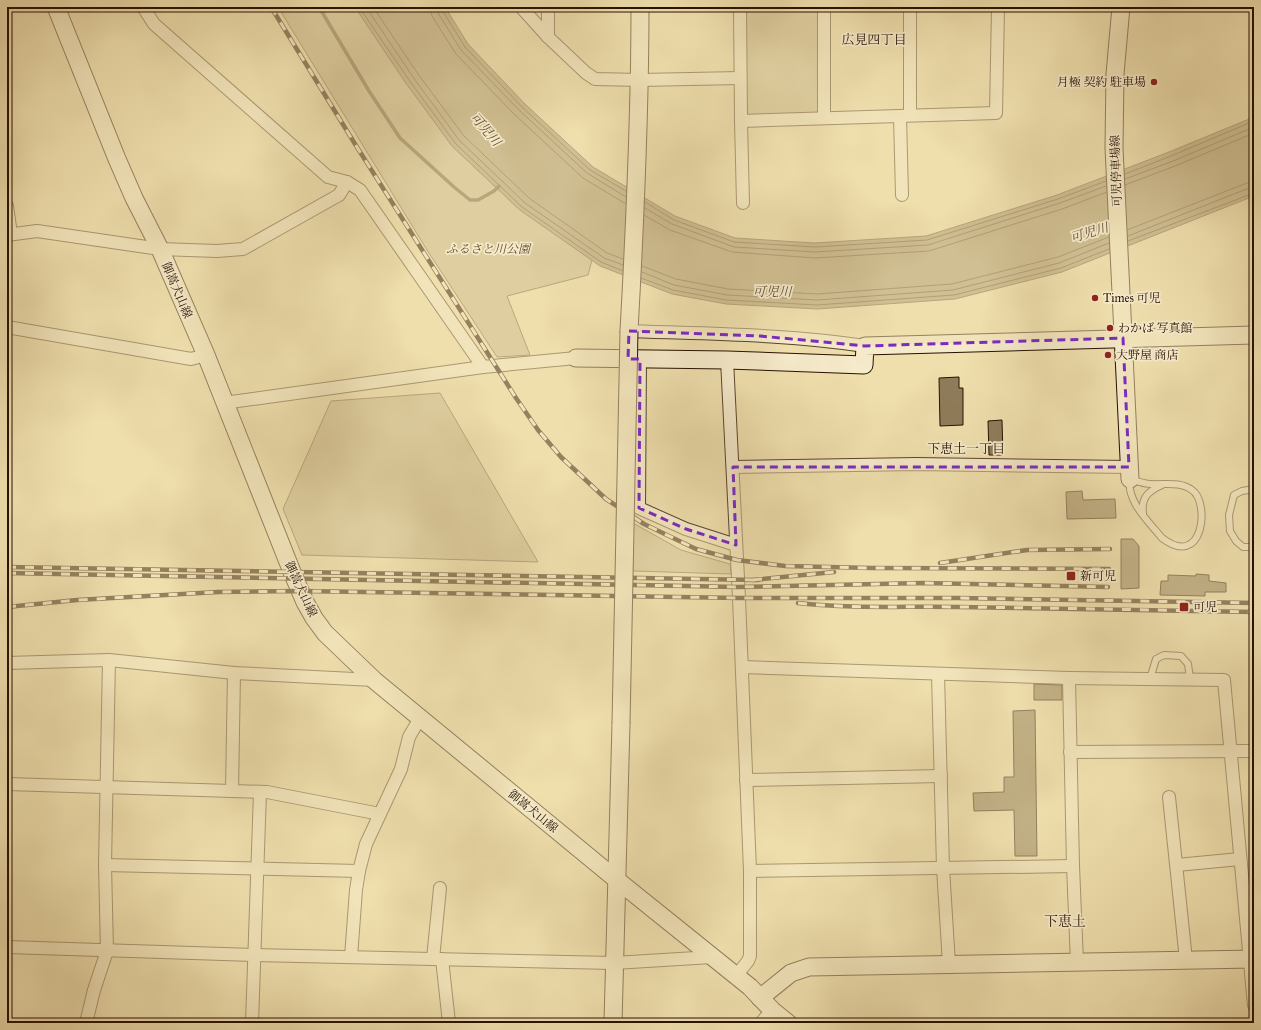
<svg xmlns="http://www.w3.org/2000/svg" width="1261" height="1030" font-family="'IM FELL Great Primer','Noto Serif JP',serif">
  <rect width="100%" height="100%" fill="#efdfad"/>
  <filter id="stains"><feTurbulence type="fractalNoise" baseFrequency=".005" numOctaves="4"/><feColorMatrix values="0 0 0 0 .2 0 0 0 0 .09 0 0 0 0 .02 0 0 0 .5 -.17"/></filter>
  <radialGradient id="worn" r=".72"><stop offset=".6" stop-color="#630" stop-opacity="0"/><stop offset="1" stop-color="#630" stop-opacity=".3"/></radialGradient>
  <g fill="#cdbc90" stroke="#7a6648">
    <path d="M278,7H355L401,75L452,146L520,210L592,260L588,275L507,296L530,355L497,357L427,250Z"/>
    <path d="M745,7H820V114L747,116Z"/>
    <path d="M440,393L538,562L302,555L283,509L331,401Z"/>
    <path d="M633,523L681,550L730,564L731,574L633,571Z"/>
  </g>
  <path fill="#ab9972" stroke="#776244" d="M355,7H445L468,44L525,104L593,167L675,216L735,238L814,243L926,236L1057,195L1169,152L1254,117V196L1062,272L955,299L817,309L726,304L672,294L600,266L520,210L452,146L405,82Z"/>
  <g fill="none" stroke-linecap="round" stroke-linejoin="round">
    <g stroke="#6a5439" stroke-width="1">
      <path d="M359,7L409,80L456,144L522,207L601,262L623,271"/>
      <path d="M366,7L413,77L459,140L525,203L604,258L623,265"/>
      <path d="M373,7L418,74L464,136L529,198L607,253L623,259"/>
      <path d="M430,7L432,16L456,54L514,114L583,178L626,204"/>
      <path d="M437,7L438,13L461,50L519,110L587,173L626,197"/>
      <path d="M442,7V10L465,47L522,107L590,170L626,191"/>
      <path d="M1125,174L1171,156L1254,121"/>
      <path d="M1125,179L1173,161L1254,127"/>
      <path d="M1125,185L1175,166L1254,133"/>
      <path d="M645,202L674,220L734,242L815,247L927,240L1058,199L1106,181"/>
      <path d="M645,208L672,224L734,247L815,252L928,245L1060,203L1106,186"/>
      <path d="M644,215L670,230L732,252L815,258L929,251L1062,209L1107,192"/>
      <path d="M1127,230L1247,183L1254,182"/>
      <path d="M1128,236L1249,188H1254"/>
      <path d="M1128,241L1254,193"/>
      <path d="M642,266L676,279L728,289L817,294L952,284L1058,257L1109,237"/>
      <path d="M642,272L674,285L727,295L817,300L953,290L1059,263L1109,243"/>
      <path d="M641,278L673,290L726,300L817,305L954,295L1061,268L1109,249"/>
    </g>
    <path stroke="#776244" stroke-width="3.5" d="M319,7L369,91L400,138L454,187L470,200H478L494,191L499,186"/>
  </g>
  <g fill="#8f7c5a" stroke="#281000">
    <path d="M959,377V388H963V425L940,426L939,378Z"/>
    <path d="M1002,420L1003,455H989L988,421Z"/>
    <path d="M1082,491L1083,500L1115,499L1116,518L1067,519L1066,492Z"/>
    <path d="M1121,539H1133L1139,546V588L1121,589Z"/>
    <path d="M1196,574L1209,575V581L1226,583V592H1205V596L1160,595L1161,581H1168V575L1196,576Z"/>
    <path d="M1034,684L1062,685V700H1034Z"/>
    <path d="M1035,710L1037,856H1015L1014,810L974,811L973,793L1004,792V777H1014L1013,711Z"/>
  </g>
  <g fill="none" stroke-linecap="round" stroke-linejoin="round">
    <defs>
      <g id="lane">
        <path d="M1130,479C1136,481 1144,484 1151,484C1165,485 1180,481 1192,490C1210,502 1204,570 1162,538C1149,522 1126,501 1130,479Z"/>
        <path d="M1254,489L1242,491L1234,495L1229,515L1230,531L1236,541L1243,547H1254"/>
        <path d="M1143,513C1141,498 1148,491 1162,485"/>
        <path d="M1150,679L1156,659L1164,655L1181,656L1188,664L1190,679"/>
      </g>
      <g id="street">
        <path d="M143,7L154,24L328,177L347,182L360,190L483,367"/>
        <path d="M521,7L548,37L586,73L595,79L640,80L740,78"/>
        <path d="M548,7V37"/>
        <path d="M740,7L741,121L743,203"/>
        <path d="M910,7V115"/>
        <path d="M900,116L902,195"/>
        <path d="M824,118V7"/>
        <path d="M741,121L996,113L998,7"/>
        <path d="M7,206L11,234"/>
        <path d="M7,235L37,231L160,249L217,251L243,249L339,195L347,182"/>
        <path d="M7,327L191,359L206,355"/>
        <path d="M629,331C708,334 787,334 865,346"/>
        <path d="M640,359L639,508L686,529L736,545"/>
        <path d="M727,360L739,598L750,871V956L748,961L736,976"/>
        <path d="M224,403L483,367L576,358"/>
        <path d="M733,467L916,464L1129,467"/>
        <path d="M7,663L109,660L234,673L374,680"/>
        <path d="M742,667L1069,678L1224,680L1254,1005"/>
        <path d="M938,674L943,868L949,964"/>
        <path d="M1069,678L1073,866L1077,962"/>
        <path d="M1070,752L1254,751"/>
        <path d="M746,780L941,776"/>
        <path d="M7,784L267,792L380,814"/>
        <path d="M232,791L234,673"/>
        <path d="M1169,797L1186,960"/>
        <path d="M105,865L359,871"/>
        <path d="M1177,865L1240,859"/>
        <path d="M750,871L1073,866"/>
        <path d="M7,947L254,955L614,963L712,957"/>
        <path d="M351,957L356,890L359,871L366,844L401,769L409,737L420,718"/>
        <path d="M433,959L440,888"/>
        <path d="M442,959L449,1023"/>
        <path d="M86,1023L94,990L107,951L105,865L109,660"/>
        <path d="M252,1023L260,792"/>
        <path d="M761,1023L772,1010"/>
      </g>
      <g id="secondary">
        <path d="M56,7L117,159L134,198L160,249L206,355L292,572L305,602L314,618L325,633L374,680L617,880L750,987L772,1010L788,1023"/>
        <path d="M1121,7L1115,74L1114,148L1130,479"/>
        <path d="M629,331C635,223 640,115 640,7"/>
        <path d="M576,358L727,360L864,365L865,346L1254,335"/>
        <path d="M760,998L791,973L809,967L1254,959"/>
        <path d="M613,1023L621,724"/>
      </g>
    </defs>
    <use href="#lane" stroke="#5a442b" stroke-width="8"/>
    <use href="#street" stroke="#5a442b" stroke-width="14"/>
    <use href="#secondary" stroke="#281000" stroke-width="19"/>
    <use href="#lane" stroke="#f5eaca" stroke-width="6"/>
    <use href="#street" stroke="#f5eaca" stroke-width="12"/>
    <use href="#secondary" stroke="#f5eaca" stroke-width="17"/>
    <defs>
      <g id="rail">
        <path d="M271,7L355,144L516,398L538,430L561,457L606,499L644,524L696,549L737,560L785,566L872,568L1109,569"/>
        <path d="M940,563L1027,550L1110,549"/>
        <path d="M7,567L758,580"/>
        <path d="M7,573L738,587L923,583L1108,587"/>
        <path d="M753,580L834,572"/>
        <path d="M798,603C852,609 905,606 959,607C1058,608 1156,610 1254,612"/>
        <path d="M7,607L77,600L218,592L300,591L739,598H958L1254,603"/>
      </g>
    </defs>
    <use href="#rail" stroke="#281000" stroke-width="4.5"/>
    <use href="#rail" stroke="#f5eaca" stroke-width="3" stroke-dasharray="9" stroke-linecap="butt"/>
    <defs>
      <path id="secondary-bridge" d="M621,724L629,331"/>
    </defs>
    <use href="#secondary-bridge" stroke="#281000" stroke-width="19" stroke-linecap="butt"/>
    <use href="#secondary-bridge" stroke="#f5eaca" stroke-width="17"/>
  </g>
  <path d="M0 0H1261V1030H0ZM629,331L760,336L865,346L1123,338L1129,467H733L736,545L686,529L639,508L640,359H628Z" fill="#efdfad" fill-opacity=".55" fill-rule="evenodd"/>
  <path fill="none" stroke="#7b2cbf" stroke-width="3" stroke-dasharray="8 5" stroke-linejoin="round" d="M629,331L760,336L865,346L1123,338L1129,467H733L736,545L686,529L639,508L640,359H628Z"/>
  <g fill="#8f2418" stroke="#f5eaca" stroke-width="1.5">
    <circle cx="1154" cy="82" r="4"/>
    <circle cx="1095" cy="298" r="4"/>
    <circle cx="1110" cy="328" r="4"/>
    <circle cx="1108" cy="355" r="4"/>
    <rect x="1066" y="571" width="10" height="10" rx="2"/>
    <rect x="1179" y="602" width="10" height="10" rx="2"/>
  </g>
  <g text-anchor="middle" stroke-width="3.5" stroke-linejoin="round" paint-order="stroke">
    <g font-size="12" fill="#281000" stroke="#f5eaca" text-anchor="start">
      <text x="1146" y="86" text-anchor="end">月極 契約 駐車場</text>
      <text x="1103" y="302">Times 可児</text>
      <text x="1118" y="332">わかば 写真館</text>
      <text x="1116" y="359">大野屋 商店</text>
      <text x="1080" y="580">新可児</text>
      <text x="1193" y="611">可児</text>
    </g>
    <g font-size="12" fill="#281000" stroke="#f5eaca">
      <text transform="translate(1116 171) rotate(-92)" y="4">可児停車場線</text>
      <text transform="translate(177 290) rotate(67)" y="4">御嵩犬山線</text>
      <text transform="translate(301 589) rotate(65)" y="4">御嵩犬山線</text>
      <text transform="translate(533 811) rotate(39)" y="4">御嵩犬山線</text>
    </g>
    <g font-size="12" font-style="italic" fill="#624c32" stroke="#f5eaca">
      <text x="488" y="253">ふるさと川公園</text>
    </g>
    <g font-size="13" fill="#281000" stroke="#f5eaca">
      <text x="874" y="44">広見四丁目</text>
      <text x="966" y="453">下恵土一丁目</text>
    </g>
    <g font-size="13" font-style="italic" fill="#634e33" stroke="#f5eaca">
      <text transform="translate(486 129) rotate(49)" y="5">可児川</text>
      <text transform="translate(1089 232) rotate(-17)" y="5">可児川</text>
      <text transform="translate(772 291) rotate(1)" y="5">可児川</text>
    </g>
    <g font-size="14" fill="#281000" stroke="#f5eaca">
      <text x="1065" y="926">下恵土</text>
    </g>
  </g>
  <rect width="1261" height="1030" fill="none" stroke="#efdfad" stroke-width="24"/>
  <rect x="8" y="8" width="1245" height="1014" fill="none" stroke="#281000" stroke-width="2"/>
  <rect x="12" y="12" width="1237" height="1006" fill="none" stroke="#281000"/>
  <rect width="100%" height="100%" filter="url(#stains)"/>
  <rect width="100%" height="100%" fill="url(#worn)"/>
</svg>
